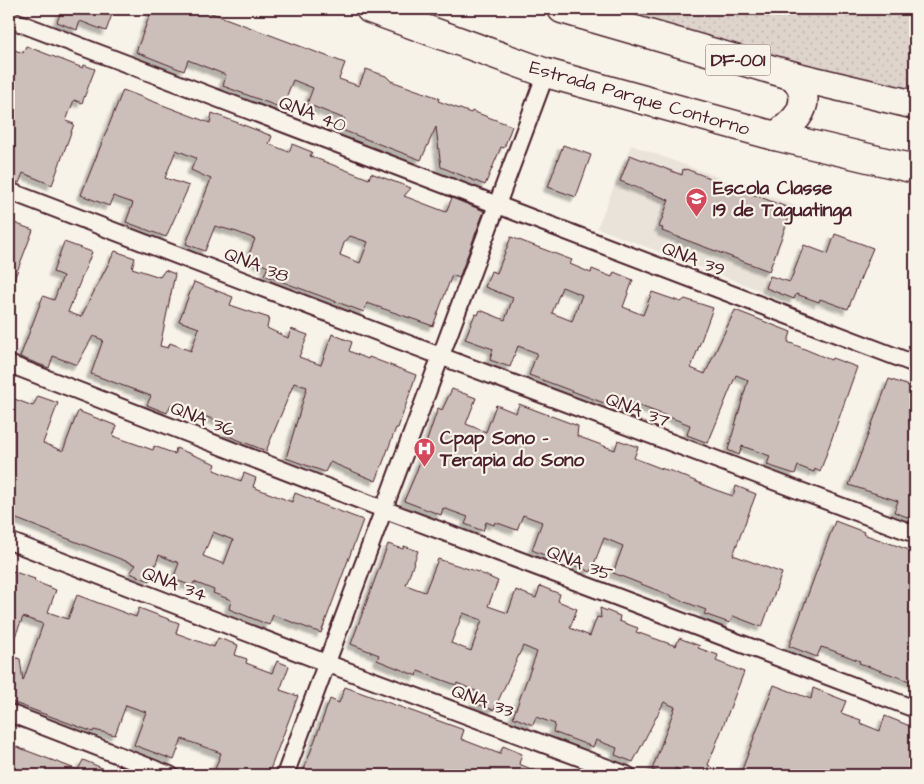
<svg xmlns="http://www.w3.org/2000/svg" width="924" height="784" font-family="'Architects Daughter',sans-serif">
  <defs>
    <pattern id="park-dots" width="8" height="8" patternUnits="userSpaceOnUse" patternTransform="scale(1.25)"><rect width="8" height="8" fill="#ded4cc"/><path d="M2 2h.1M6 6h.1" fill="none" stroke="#c0b6af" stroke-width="1.8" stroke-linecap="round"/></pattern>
    <filter id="shadow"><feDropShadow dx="-4.5" dy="4.5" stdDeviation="1" flood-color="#0004"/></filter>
  </defs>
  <rect width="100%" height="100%" fill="#f7f3e8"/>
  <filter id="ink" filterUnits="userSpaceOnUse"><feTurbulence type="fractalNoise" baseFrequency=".02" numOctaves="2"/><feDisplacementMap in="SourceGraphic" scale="10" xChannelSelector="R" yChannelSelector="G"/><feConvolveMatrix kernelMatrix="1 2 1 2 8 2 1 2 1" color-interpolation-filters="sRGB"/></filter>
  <g filter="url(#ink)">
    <path fill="#eae3da" d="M631,145L796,206L762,291L597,228Z"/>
    <path fill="url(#park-dots)" stroke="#947a7c" d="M608,9H915V93L876,84Z"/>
    <g fill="#ccbfb9" stroke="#4a1f2b" fill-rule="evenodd" filter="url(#shadow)">
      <path d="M62,9H114L106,31L80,21L77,30L57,22Z"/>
      <path d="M152,9H201L345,63L339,79L359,86L366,69L386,76L391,81L439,98L438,101L471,113L472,111L512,126L504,148L501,147L485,185L441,167L436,127L421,160L342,130L345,119L307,104L313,88L293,80L282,108L223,86L226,75L188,60L184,71L136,52Z"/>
      <path d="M26,46L83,68L84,65L95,69L82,103L74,100L66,121L74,124L52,185L23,173L19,183L9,179V48L23,53Z"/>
      <path d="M123,90L210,123L212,113L272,136L269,144L289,152L292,144L312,152L310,156L369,179L371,173L411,188L404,196L446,212L452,198L484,211L459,278L452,275L433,326L367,303L364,312L264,275L268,267L248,257L255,239L237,232L215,226L205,251L186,244L211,179L191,170L196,158L176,150L165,178L189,186L166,237L126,222L133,203L113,196L109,206L81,195ZM350,236L368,242L360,263L340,255L344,243Z"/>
      <path d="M563,145L591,155L576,197L548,187Z"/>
      <path d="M630,155L682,175L683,169L686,170V169L789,208L791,210L787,223L769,271L662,231L663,228L659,227L669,200L620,181Z"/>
      <path d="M9,221L33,230L10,290H9Z"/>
      <path d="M835,234L873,248L848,309L820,299L819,302L796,294L794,299L766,288L770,276L790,282L804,245L828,254Z"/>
      <path d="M511,237L572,260L570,264L591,273L592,269L612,277L614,272L633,280L623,307L643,315L652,292L681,302L685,299L713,308L691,368L705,374L735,310L791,332L788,342L831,360L832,358L857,367L820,472L815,469L814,472L798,466L795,474L767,465L770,456L742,446L739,455L728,450L748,380L736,375L708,443L687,435L690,425L643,407L632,403L628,412L529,375L537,353L518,346L510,367L490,360L493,349L465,339L475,314L478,315L480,310L505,320L513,298L485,287L491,271L497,273ZM562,287L582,295L572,321L552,313Z"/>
      <path d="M64,242L92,252L68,312L81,317L115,251L135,258L132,268L160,277L165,270L175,274L160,346L168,348L170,343L191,351L199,328L179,321L194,282L233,297L230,305L269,318L267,328L288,338L291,329L308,335L299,357L321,365L332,334L352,342L349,351L368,359L369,357L416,375L398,428H396L376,481L330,462L325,472L286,458L307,387L294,383L266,451L226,435L229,425L171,404L167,413L147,405L151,396L91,374L103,340L93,336L77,365L53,356L49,368L20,357L43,296L54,300L63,276L53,272Z"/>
      <path d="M889,379L915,388V520L894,512L898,501L849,485Z"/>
      <path d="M452,389L476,398L466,424L486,432L496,405L516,413L519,404L578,426L577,436L615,450L618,440L638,447L634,458L660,468L674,472L713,489L733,496L736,486L756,494L733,555L782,573L762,627L733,616L730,623L704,614L706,610L672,597V596L613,573L623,546L604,538L591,572L571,564L575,554L549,557L532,550L542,522L523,515L517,530L495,522L494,525L486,522L483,531L465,524L468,517L443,508L441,515L404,501L416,473L438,408L442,410Z"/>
      <path d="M38,396L58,403L43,443L63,451L78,411L117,426L113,436L153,450L154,446L175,454L176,448L216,464L214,470L241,481L244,473L256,478L253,487L292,502L295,493L315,501V502L363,520L321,633L273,615L269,625L229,609L231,600L213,593L214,590L194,582L192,586L173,579L179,563L159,555L150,581L130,573L136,565L9,516V397L33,406ZM213,532L233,540L224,564L203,556Z"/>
      <path d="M835,521L864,532L863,534L915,552V683L859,663L860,661L831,650L821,647L817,657L789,646Z"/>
      <path d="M388,544L403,549L404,546L418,551L406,585L425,592L438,559L478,572L498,581L488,606L508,613L516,590L536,598L540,586L560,594L558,601L577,609L570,628L590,636L597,617L601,618L600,608L620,616L619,621L638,628L636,632L676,646L679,638L700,646L698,648L718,655L716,661L744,672L708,765L710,766L706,775H694L675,768L673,775H667L652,770L675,707L664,702L633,762L615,755L617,748L596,740L593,747L553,732L555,724L536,717L533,725L513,717L537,652L523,646L494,710L474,703L478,692L457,683L456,685L418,671L417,676L377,660L379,655L351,644ZM463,613L482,620L471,651L451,643Z"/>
      <path d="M9,570L35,579L34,581L56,590L48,612L68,619L77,595L136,617L139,608L179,623L176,633L214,647L218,638L238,645L235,655L247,659L246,663L272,673L277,661L289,666L280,690L298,696L268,775H213L221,753L182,739L174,760L134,745L146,712L126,705L115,735L94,730L93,732L9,701V655L20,659L23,681L43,624L23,617L9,651Z"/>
      <path d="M774,685L811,699L813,688L846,701L841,713L861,720L860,723L880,731L885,716L915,728V775H740Z"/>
      <path d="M345,687L464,730L461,739L500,754L503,746L522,754L519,764L546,775H302L330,699L339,703Z"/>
      <path d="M9,744L78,770L83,760L119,775H9Z"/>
    </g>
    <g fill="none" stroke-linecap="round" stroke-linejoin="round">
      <defs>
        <g id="minor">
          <path d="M9,19L915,364"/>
          <path d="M9,191L440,356L915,534"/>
          <path d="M9,364L383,509L915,709"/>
          <path d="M9,541L326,663L627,775"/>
          <path d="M9,713L170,775"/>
          <path d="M285,775L546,73"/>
        </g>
        <g id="trunk">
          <path d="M370,9L546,73L775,136L915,169"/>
          <path d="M562,9L794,76L915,105"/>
          <path d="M775,136C790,126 809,111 802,90C801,85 796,80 794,76"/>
        </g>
      </defs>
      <use href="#minor" stroke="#4a1f2b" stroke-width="20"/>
      <use href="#trunk" stroke="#4a1f2b" stroke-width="31"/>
      <use href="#minor" stroke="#f7f3e8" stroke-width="16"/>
      <use href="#trunk" stroke="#f7f3e8" stroke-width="28"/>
    </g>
  </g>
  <defs>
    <symbol id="school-pin" viewBox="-11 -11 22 30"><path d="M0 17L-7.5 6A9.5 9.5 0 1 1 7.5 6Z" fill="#d1495b" stroke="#f7f3e8"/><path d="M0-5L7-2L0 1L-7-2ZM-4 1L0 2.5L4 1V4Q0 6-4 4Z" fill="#fff"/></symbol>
    <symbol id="hospital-pin" viewBox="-11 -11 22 30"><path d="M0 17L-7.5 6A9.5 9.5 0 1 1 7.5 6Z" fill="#d1495b" stroke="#f7f3e8"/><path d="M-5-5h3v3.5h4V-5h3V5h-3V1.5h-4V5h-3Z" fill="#fff"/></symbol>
  </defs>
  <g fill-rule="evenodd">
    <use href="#school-pin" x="684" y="186" width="25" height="34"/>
    <use href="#hospital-pin" x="412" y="436" width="25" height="34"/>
  </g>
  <g text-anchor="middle" stroke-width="4.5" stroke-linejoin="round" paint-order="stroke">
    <rect fill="#f7f3e8" stroke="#7e5f64" stroke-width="1" x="705.5" y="44.5" width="65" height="31" rx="4"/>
    <g font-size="18" font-weight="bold" fill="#4a1f2b">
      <text x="738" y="66">DF-001</text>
    </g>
    <g font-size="19" fill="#4a1f2b" stroke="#f7f3e8">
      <text transform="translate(640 97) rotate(16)" y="7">Estrada Parque Contorno</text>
      <text transform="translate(313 113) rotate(21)" y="7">QNA 40</text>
      <text transform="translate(694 258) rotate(21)" y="7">QNA 39</text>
      <text transform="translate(257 264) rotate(21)" y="7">QNA 38</text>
      <text transform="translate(638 409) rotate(21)" y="7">QNA 37</text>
      <text transform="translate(203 418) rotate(21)" y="7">QNA 36</text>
      <text transform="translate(580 562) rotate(21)" y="7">QNA 35</text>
      <text transform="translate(175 583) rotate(21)" y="7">QNA 34</text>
      <text transform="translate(483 700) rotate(20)" y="7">QNA 33</text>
    </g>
    <g font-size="19" font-weight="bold" fill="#4a1f2b" stroke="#f7f3e8" text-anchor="start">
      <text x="713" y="194">Escola Classe<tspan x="713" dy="22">19 de Taguatinga</tspan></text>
      <text x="440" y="444">Cpap Sono -<tspan x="440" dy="22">Terapia do Sono</tspan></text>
    </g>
  </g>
  <rect width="924" height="784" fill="none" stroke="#f7f3e8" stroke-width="30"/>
  <rect x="15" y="15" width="894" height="754" fill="none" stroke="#4a1f2b" stroke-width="2" filter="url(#ink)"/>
</svg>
